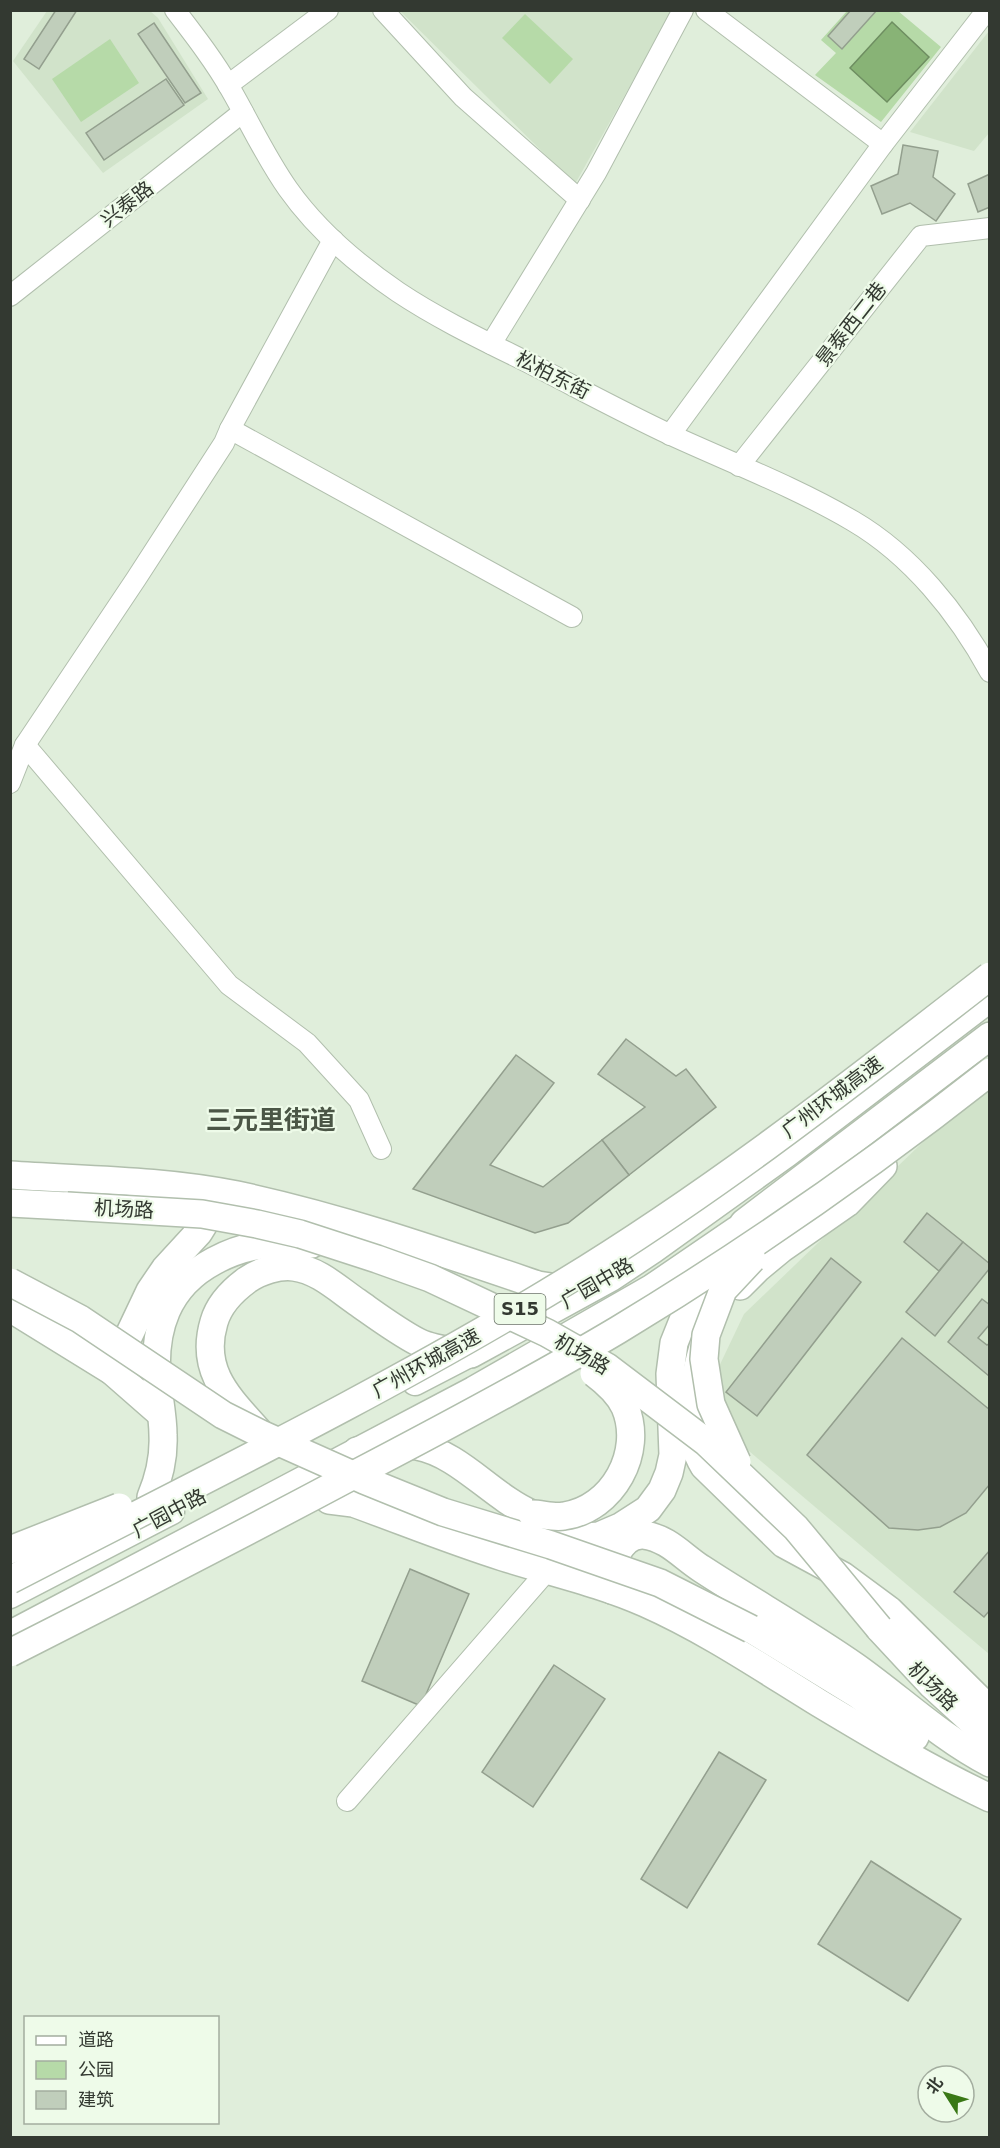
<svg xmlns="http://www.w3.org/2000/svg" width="1000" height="2148" font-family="'DejaVu Sans','Noto Sans SC',sans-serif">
  <rect width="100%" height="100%" fill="#e0eedb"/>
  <g fill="#d1e3ca">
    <path d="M47,11H150L158,18L208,99L103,173L13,61Z"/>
    <path d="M400,11H672L575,184Z"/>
    <path d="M989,31V133L974,151L910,132Z"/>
    <path d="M989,1081V1654L743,1446L714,1377L744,1314L973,1094Z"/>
  </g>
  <g fill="#b6daa8">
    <path d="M847,11H898L941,47L881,122L815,75L836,53L821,40Z"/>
    <path d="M525,14L573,59L550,84L502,38Z"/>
    <path d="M110,39L139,83L81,122L52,79Z"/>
  </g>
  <path fill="#88b376" stroke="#6e8e61" stroke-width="1.5" d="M892,22L929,57L887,102L850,68Z"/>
  <g fill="#c0cebb" stroke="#939f8e" stroke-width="1.5">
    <path d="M56,10H77L39,69L24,59Z"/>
    <path d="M851,10H877L842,49L828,36Z"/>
    <path d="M154,23L201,93L185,103L138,34Z"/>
    <path d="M166,79L184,105L104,160L86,133Z"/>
    <path d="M903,145L938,151L933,177L955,194L936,221L910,203L882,214L871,186L898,174Z"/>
    <path d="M990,174V207L978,212L968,184Z"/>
    <path d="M626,1039L676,1076L686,1069L716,1107L629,1175L602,1140L645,1107L598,1074Z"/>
    <path d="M516,1055L554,1083L490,1165L543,1187L602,1140L629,1175L568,1223L535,1233L413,1189Z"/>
    <path d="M927,1213L963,1242L939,1271L904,1242Z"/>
    <path d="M963,1242L990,1264V1268L935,1336L906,1312Z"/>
    <path d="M831,1258L861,1282L757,1416L726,1392Z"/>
    <path d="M982,1299L990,1305V1324L978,1338L987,1345L990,1343L989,1376L948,1342Z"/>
    <path d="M902,1338L990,1410V1484L966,1513L940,1527L918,1530L889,1528L807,1455Z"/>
    <path d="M990,1550V1610L984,1617L954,1592Z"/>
    <path d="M410,1569L469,1594L421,1706L362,1681Z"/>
    <path d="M554,1665L605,1699L533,1807L482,1772Z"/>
    <path d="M719,1752L766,1780L687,1908L641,1879Z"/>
    <path d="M871,1861L961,1919L908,2001L818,1944Z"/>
  </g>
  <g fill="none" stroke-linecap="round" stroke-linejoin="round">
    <defs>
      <g id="minor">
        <path d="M175,10C195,36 215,62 231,90C250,123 266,158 288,189C317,230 357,264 398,292C440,320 487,342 531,364C578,388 624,413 671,435C732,463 795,487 853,521C911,555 958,613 990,672"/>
        <path d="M383,10L463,97L580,200"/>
        <path d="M706,10L883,144"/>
        <path d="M228,85L328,10"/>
        <path d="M10,296L243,112"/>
        <path d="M491,344L596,173L683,10"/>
        <path d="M230,429L572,617"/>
        <path d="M670,435L883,144L987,10"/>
        <path d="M739,466L921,236L990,228"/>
        <path d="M25,745L229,985L307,1043L359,1100L381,1149"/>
        <path d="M10,783L25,745L136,579L224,443L230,429L333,240"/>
        <path d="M347,1801L547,1571"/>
      </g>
      <g id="major">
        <path d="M415,1383L471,1354"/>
        <path d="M10,1596L172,1512"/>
        <path d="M10,1633L473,1389L651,1287L736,1229"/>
      </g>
      <g id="highway">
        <path d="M10,1175C86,1180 163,1180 237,1195C340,1217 438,1251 538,1285L551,1287H571"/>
        <path d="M10,1203L67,1206"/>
        <path d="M740,1286L758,1268L781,1249L847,1203L883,1166"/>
        <path d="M10,1308L112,1371L160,1413"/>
        <path d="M703,1347C692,1387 681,1428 704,1466L784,1544L843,1576L889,1610L990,1710"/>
        <path d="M112,1371L150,1291L165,1269L199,1232L207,1219L213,1195"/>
        <path d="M260,1433C230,1399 199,1372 214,1322C219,1304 232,1291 247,1280C260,1271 279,1265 294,1267C318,1270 338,1289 357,1302C377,1316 397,1331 418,1342C434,1350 454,1351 471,1354L610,1278L652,1250L787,1153L990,998"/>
        <path d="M357,1451C376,1447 397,1443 417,1446C460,1454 492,1497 532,1514"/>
        <path d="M151,1497C159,1478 164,1456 163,1435C163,1417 159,1398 157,1380C153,1329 167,1286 214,1261C245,1244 277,1240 312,1244"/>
        <path d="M329,1500L353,1503C403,1521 452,1541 503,1557C550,1572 600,1583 645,1603C706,1630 762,1668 819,1703C874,1736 931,1770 990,1798"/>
        <path d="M537,1536L569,1538L599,1536L620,1527L648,1509L662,1490L669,1473L673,1455L670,1374L674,1343L690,1303L701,1284L744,1223L990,1036"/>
        <path d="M612,1590C608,1570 618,1533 644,1535C668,1538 683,1557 702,1569C754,1603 806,1632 856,1667C901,1699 940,1737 990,1763"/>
        <path d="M879,1628L932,1685L990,1738"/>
        <path d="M751,1629L857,1694L915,1737"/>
      </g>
    </defs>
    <use href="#minor" stroke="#b1bfad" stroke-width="22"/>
    <use href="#major" stroke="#b1bfad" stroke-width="27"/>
    <use href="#highway" stroke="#b1bfad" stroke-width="30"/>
    <use href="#minor" stroke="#fff" stroke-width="20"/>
    <use href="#major" stroke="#fff" stroke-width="24"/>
    <use href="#highway" stroke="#fff" stroke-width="27"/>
    <defs>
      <g id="highway-bridge">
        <path d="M67,1206L202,1214L257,1224L300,1234L377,1259L430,1278L547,1333L607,1367L706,1442L796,1528L879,1628"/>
        <path d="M10,1282L80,1319L223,1415L261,1434L364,1480L443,1512L551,1545L660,1583L751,1629"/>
        <path d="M737,1462L711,1404L704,1359L706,1335L723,1290L752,1259"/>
        <path d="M532,1514C542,1514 554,1518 564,1516C613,1509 644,1452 625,1407C619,1394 606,1382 594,1373"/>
        <path d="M10,1550L119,1507"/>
        <path d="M10,1580C191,1486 373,1398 547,1293C703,1200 846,1088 990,976"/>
        <path d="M10,1653C123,1596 235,1538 346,1479C438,1431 529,1383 618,1330C747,1252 872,1165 990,1072"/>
      </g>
    </defs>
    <use href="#highway-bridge" stroke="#b1bfad" stroke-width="30" stroke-linecap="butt"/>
    <use href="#highway-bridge" stroke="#fff" stroke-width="27"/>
  </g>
  <g text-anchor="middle" stroke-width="4.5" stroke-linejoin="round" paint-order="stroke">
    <rect fill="#eefbe9" stroke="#6b7368" stroke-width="1.5" x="494.5" y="1294" width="51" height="30" rx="4.5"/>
    <g font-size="18" font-weight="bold" fill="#333931">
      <text x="520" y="1315">S15</text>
    </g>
    <g font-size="20" fill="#333931" stroke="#eefbe9">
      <text transform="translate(127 204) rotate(-38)" y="7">兴泰路</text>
      <text transform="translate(851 324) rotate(-52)" y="7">景泰西二巷</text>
      <text transform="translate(553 375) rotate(27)" y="7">松柏东街</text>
      <text transform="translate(832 1097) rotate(-37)" y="7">广州环城高速</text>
      <text transform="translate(124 1209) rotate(3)" y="7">机场路</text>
      <text transform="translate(597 1283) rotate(-30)" y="7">广园中路</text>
      <text transform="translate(582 1354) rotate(30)" y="7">机场路</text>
      <text transform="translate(426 1363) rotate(-29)" y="7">广州环城高速</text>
      <text transform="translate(169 1513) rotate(-28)" y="7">广园中路</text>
      <text transform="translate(933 1686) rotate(44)" y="7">机场路</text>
    </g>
    <g font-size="26" font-weight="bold" fill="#4b5646" stroke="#eefbe9">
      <text x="271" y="1129">三元里街道</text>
    </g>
  </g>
  <rect width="1000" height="2148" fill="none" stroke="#333931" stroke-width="24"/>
  <rect x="24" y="2016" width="195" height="108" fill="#eefbe9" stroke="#a3ad9f" stroke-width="1.5"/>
  <rect x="36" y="2036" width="30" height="9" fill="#ffffff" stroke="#a3ad9f" stroke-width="1.5"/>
  <text x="78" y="2046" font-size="18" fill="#333931">道路</text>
  <rect x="36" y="2061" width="30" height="18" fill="#b6daa8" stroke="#a3ad9f" stroke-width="1.5"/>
  <text x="78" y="2076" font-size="18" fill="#333931">公园</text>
  <rect x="36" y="2091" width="30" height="18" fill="#c0cebb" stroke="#a3ad9f" stroke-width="1.5"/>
  <text x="78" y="2106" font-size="18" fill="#333931">建筑</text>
  <g transform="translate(946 2094) rotate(307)"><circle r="28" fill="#eefbe9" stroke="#a3ad9f" stroke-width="1.5"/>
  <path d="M0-4.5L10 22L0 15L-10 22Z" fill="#397815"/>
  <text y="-9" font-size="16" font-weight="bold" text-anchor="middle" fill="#333931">北</text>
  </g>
</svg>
